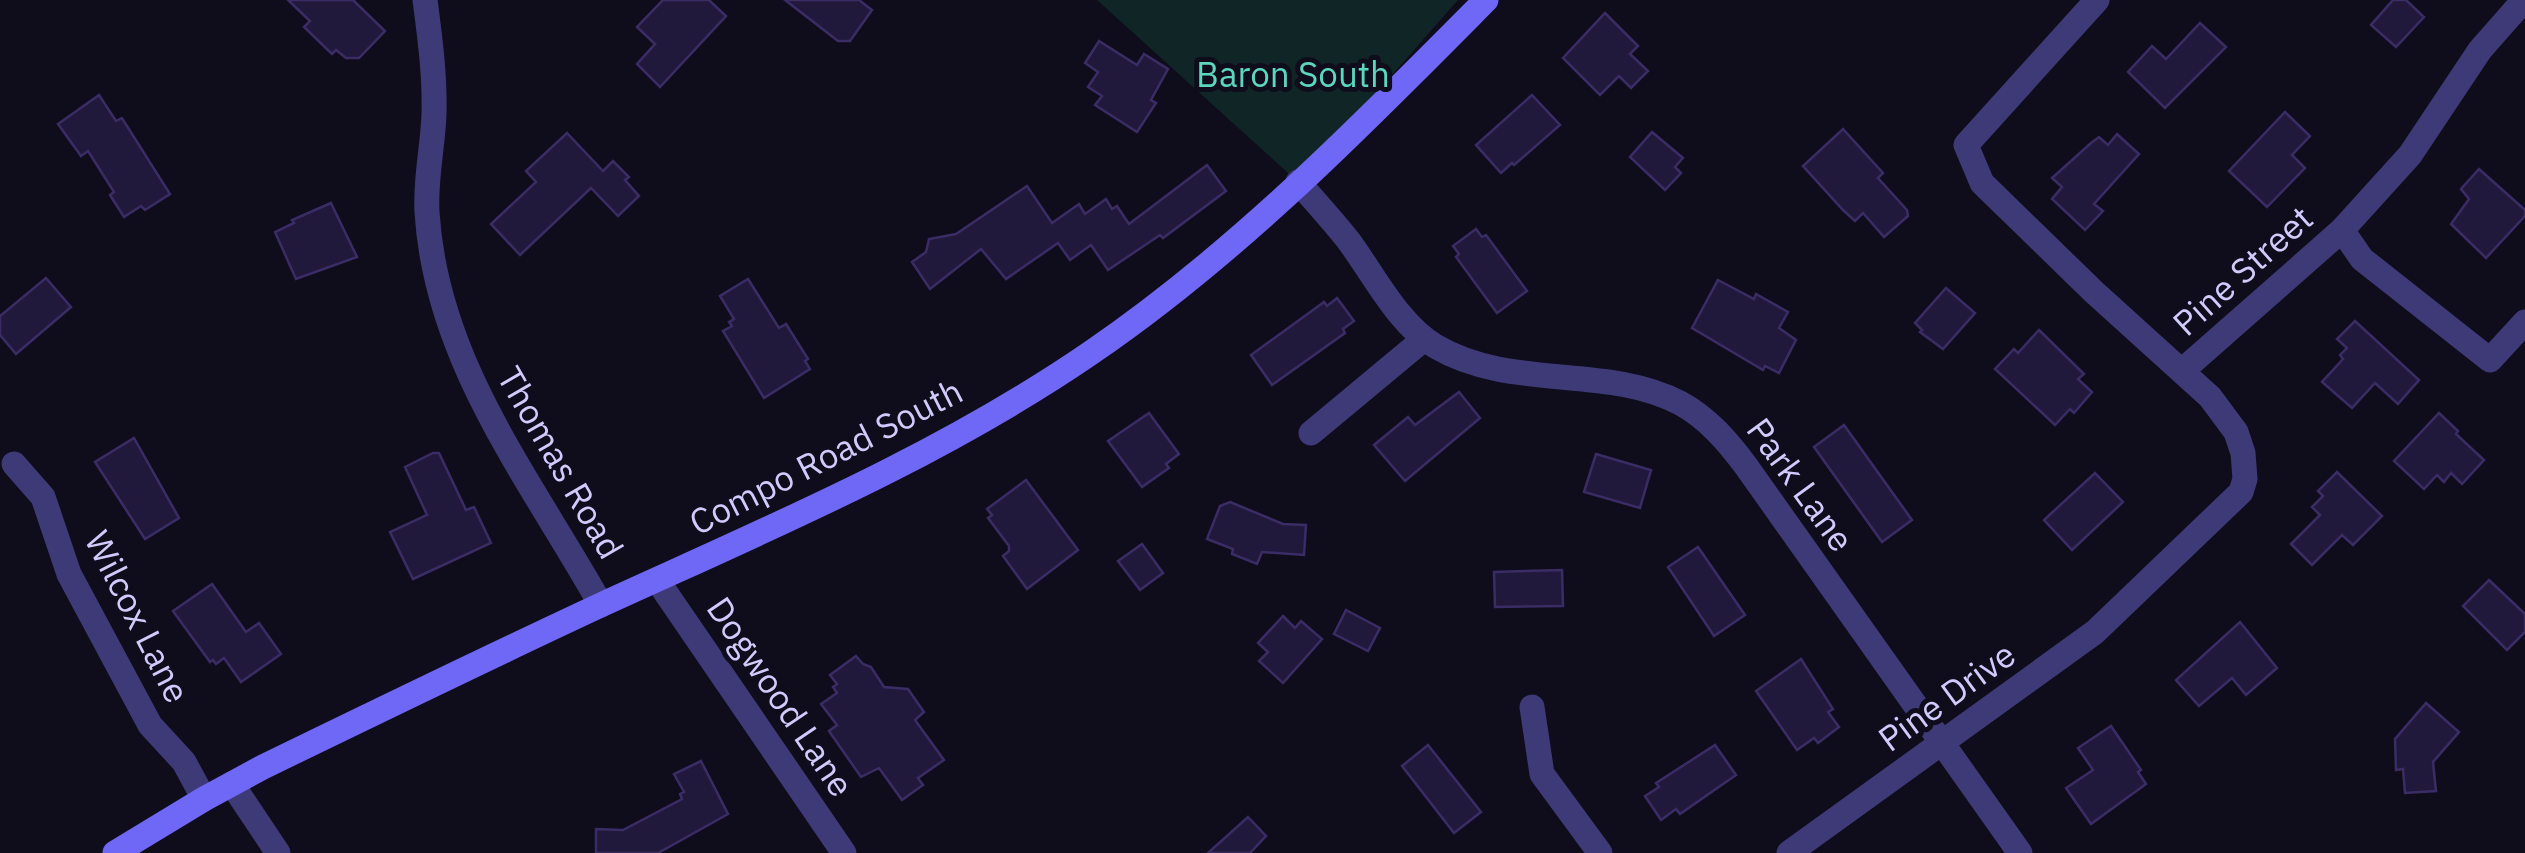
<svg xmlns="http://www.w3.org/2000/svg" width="2525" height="853" font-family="'IBM Plex Sans',sans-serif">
  <rect width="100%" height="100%" fill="#0f0c1b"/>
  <path fill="#102525" d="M1097,0H1458L1298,182Z"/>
  <g fill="#21193b" stroke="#3a2d66" stroke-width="2.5">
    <path d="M288,0H353L385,31L359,58H346L336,50L332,54L304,27L310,21Z"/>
    <path d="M663,0H709L726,16L660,87L637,64L655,44L637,27Z"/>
    <path d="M785,0H859L872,10L850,41H838Z"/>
    <path d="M2393,0H2406L2424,17L2396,47L2371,25Z"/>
    <path d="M1605,13L1638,46L1630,54L1648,71L1631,88L1619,76L1600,95L1563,58Z"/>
    <path d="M2200,23L2226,47L2165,108L2128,72L2152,46L2166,59Z"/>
    <path d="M1099,41L1137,65L1144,54L1168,69L1151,100L1156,103L1137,132L1095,105L1102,96L1088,87L1098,72L1085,63Z"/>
    <path d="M99,95L116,121L122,118L170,194L145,210L141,206L124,217L110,195L114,192L88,151L81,156L58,124Z"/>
    <path d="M1532,95L1560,125L1514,165L1512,163L1501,173L1476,145Z"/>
    <path d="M2285,112L2310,136L2292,155L2305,168L2267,207L2229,171Z"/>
    <path d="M1843,129L1883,173L1878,178L1907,210L1908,216L1884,237L1863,213L1855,221L1843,210L1803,166Z"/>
    <path d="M1652,132L1683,158L1675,167L1681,173L1665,190L1630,157Z"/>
    <path d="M567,133L603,171L613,161L629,177L625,180L639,196L618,216L591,188L520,255L491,224L536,182L526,171Z"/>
    <path d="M2117,134L2139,154L2094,204L2103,211L2085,230L2052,199L2062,187L2052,178L2091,143L2099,137L2108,145Z"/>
    <path d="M1207,165L1226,191L1163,238L1160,235L1108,270L1091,245L1070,260L1058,243L1006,279L981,249L930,289L912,262L926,252L929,239L956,234L1027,186L1052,223L1079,204L1085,214L1106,199L1112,209L1117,206L1129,224Z"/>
    <path d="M2479,169L2525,210V216L2486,258L2451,224L2469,199L2461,189Z"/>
    <path d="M331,203L357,257L296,279L275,232L294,223L292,220Z"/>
    <path d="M1476,229L1482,237L1486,235L1527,291L1497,313L1456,257L1459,254L1453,246Z"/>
    <path d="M46,278L71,307L16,354L0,335V316Z"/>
    <path d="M748,279L779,328L786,324L808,359L805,361L810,369L764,398L723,331L732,326L729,322L734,319L720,296Z"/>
    <path d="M1718,280L1754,299L1756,294L1788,312L1779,328L1796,340L1779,373L1765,366L1763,370L1692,328Z"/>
    <path d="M1946,288L1975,313L1943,349L1920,332L1922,330L1915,323Z"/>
    <path d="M1337,298L1354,321L1343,329L1345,333L1272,385L1251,355L1324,302L1327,306Z"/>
    <path d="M2355,321L2419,380L2398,404L2375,383L2352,408L2322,382L2343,359L2340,355L2347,348L2337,339Z"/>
    <path d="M2039,330L2084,374L2078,379L2092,392L2074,413L2070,409L2055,425L1995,369L2014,349L2018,353Z"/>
    <path d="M1459,392L1480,418L1405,481L1374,445L1408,417L1415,425Z"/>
    <path d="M1149,413L1179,454L1166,464L1169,468L1142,487L1108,441Z"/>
    <path d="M2439,413L2458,431L2456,434L2484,460L2462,484L2451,473L2444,482L2437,475L2424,489L2394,461Z"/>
    <path d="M1844,425L1912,520L1882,542L1814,447Z"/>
    <path d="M134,438L179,518L145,539L95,462Z"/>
    <path d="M433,453H439L466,510L474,507L491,543L413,579L390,532L427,515L405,467Z"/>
    <path d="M1596,454L1651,470L1640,508L1584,492Z"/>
    <path d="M2337,472L2382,516L2353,545L2342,535L2312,565L2291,544L2320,515L2312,507L2323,496L2318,491Z"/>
    <path d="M2095,473L2123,502L2072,550L2044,520Z"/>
    <path d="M1026,480L1078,550L1027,589L1003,556L1009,551V546L988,518L992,515L987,509Z"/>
    <path d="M1230,502L1283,524L1306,525L1304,555L1262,552L1257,564L1232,554L1233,549L1207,539L1220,506Z"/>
    <path d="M1142,544L1163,573L1140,590L1118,561Z"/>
    <path d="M1698,547L1745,615L1714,636L1668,567Z"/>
    <path d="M1562,570L1563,606L1495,607L1494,572Z"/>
    <path d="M2489,580L2525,614V632L2507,650L2463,606Z"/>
    <path d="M212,584L246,632L259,623L281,654L241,682L224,658L216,664L213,660L210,662L173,611Z"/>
    <path d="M1346,610L1380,628L1368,651L1334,634Z"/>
    <path d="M1283,616L1295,628L1301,621L1322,639L1283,683L1259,661L1268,652L1258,643Z"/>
    <path d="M2240,622L2277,668L2246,695L2232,678L2199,706L2176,680Z"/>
    <path d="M856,656L863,664L871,667L884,687L908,689L924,712L915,720L944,760L918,778L923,785L902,800L879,768L861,777L829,731L837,725L821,704L837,693L833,687L837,684L830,675Z"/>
    <path d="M1801,659L1833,709L1828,712L1839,727L1818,743L1814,738L1797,750L1756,691Z"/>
    <path d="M2426,703L2459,732L2433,762L2436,791L2405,793L2403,769L2396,770L2395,739Z"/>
    <path d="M2111,726L2141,770L2138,772L2146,784L2091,824L2066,788L2093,770L2078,748Z"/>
    <path d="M1428,745L1481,812L1454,833L1402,766Z"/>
    <path d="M1715,745L1736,775L1680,814L1676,809L1661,820L1645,796L1659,787L1656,783Z"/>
    <path d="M701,761L728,814L658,853H596V829L623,830L682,799L680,794L684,792L674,774Z"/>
    <path d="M1248,817L1266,836L1250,853H1208Z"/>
  </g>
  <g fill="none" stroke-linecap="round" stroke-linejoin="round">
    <g stroke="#3e3a78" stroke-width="25">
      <path d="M425,0C430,38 435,75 434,114C433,146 425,179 427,212C436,362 531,480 601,605"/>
      <path d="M1298,182C1315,201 1332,220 1348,240C1374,275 1398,324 1435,346C1511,391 1606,364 1680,403C1708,418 1728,442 1746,466L2020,853"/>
      <path d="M2342,230L2362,259L2490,360L2525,322"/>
      <path d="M2183,370L2342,230L2410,155L2480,50L2524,0"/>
      <path d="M1311,433L1424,339"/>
      <path d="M14,464L43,497L69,574L150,725L184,762L204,799"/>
      <path d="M657,580L844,853"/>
      <path d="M1532,707L1542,774L1600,853"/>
      <path d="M232,784L278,853"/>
      <path d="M1789,853L2095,632L2241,492L2245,479L2243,453L2236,432L2210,397L2094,292L1982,183L1966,145L2097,0"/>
    </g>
    <path stroke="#6f67f6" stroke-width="25" d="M115,853L204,799L263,767C376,712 489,657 603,604C769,528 941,456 1092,352C1237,253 1363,124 1486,0"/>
  </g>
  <g text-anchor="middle" stroke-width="10" stroke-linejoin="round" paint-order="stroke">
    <g font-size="35" fill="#5cd6bc" stroke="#0f0c1b">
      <text x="1293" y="87">Baron South</text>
    </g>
    <g font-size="35" fill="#d1cafc" stroke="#0f0c1b">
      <text transform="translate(2243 271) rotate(-42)" y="12">Pine Street</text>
      <text transform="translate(826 457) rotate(-27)" y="12">Compo Road South</text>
      <text transform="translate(560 463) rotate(60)" y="12">Thomas Road</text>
      <text transform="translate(1800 485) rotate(54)" y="12">Park Lane</text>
      <text transform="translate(137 617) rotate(63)" y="12">Wilcox Lane</text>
      <text transform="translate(780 697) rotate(56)" y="12">Dogwood Lane</text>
      <text transform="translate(1947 697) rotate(-36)" y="12">Pine Drive</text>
    </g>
  </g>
</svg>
